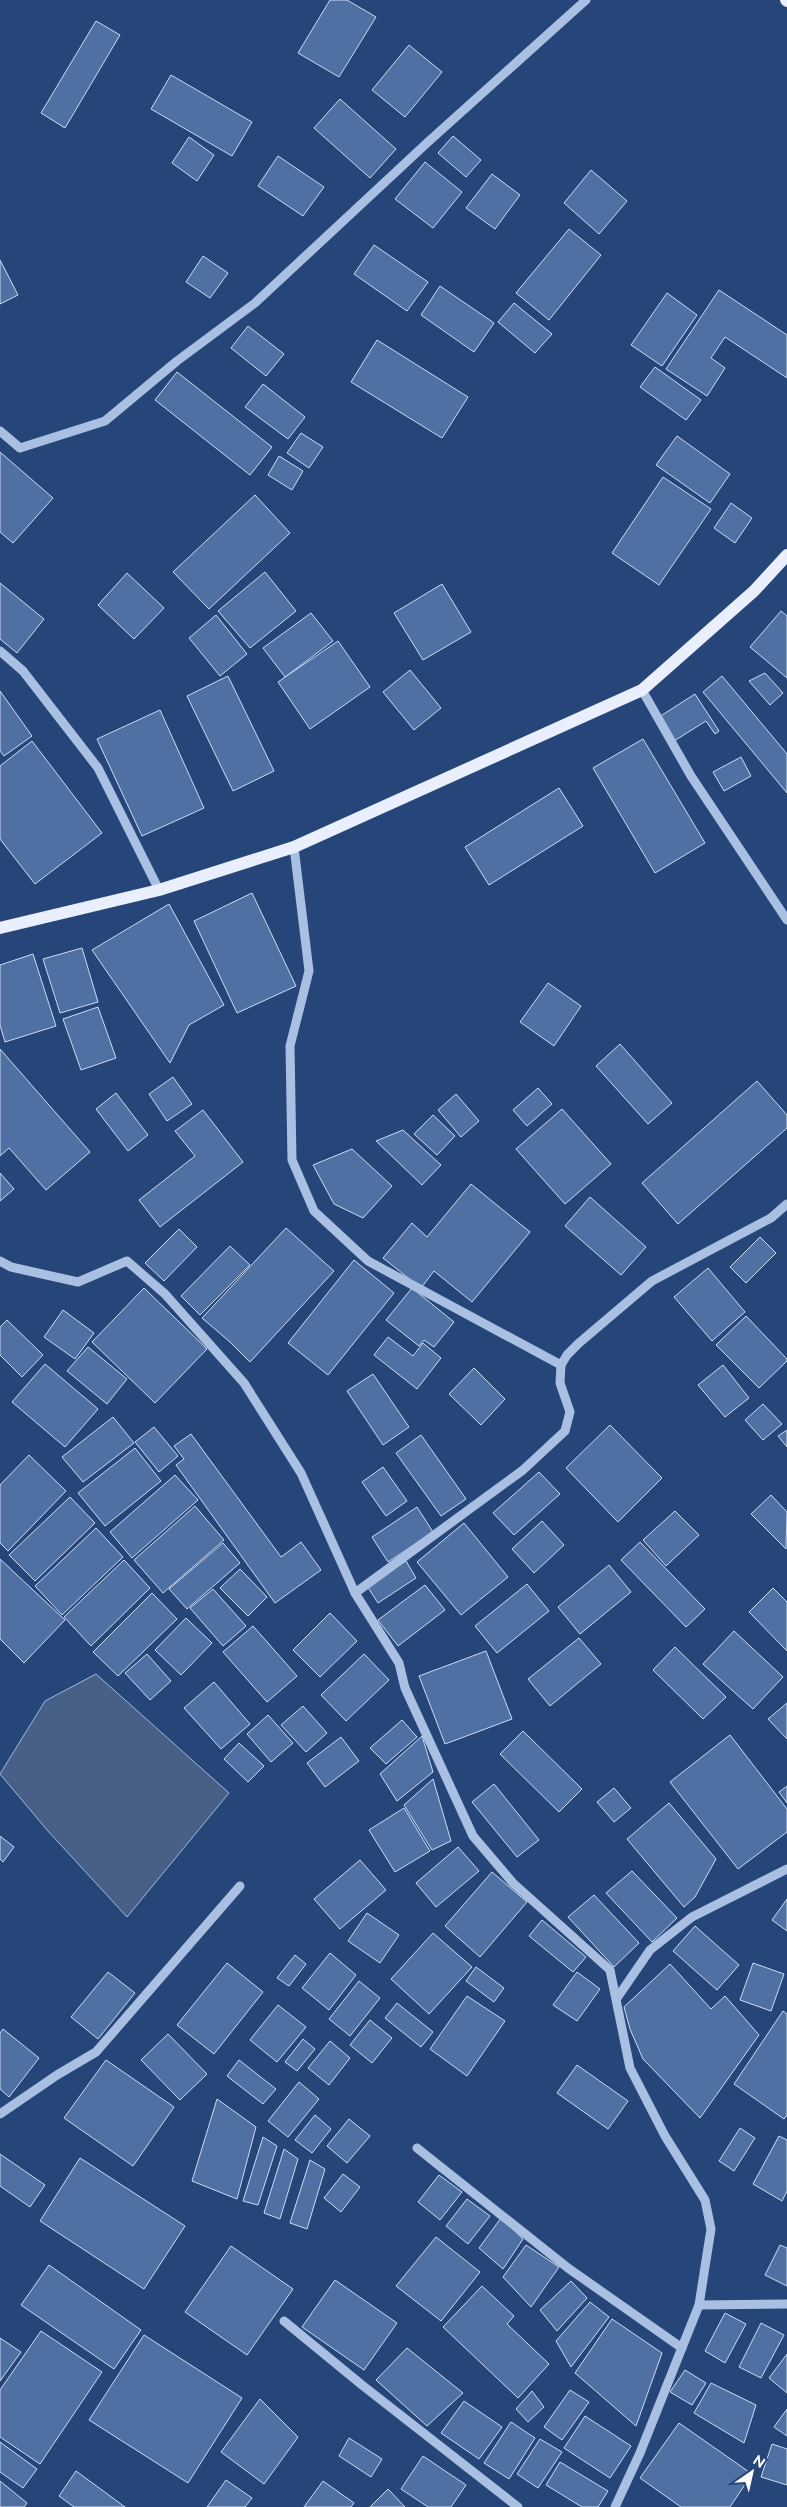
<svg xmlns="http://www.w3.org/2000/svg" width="787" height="2507" font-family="Raleway,sans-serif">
  <rect width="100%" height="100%" fill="#26467a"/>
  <path fill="#496086" stroke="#9ebbe4" d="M96,1674L229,1793L127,1917L48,1831L0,1774L45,1701Z"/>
  <g fill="#4f70a3" stroke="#ccdcf3">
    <path d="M330,0H347L376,17L339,77L298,53Z"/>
    <path d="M96,21L120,35L65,128L41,113Z"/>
    <path d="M409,45L442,72L405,117L372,90Z"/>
    <path d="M171,75L252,122L232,156L151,109Z"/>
    <path d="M340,99L396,149L370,178L314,128Z"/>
    <path d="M453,136L481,160L466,177L438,153Z"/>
    <path d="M189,137L214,155L197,181L172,163Z"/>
    <path d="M278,156L324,187L303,216L258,186Z"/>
    <path d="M425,162L462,192L433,228L395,199Z"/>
    <path d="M591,170L627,201L599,234L564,203Z"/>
    <path d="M492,174L520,195L495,229L466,208Z"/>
    <path d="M569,229L601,255L549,320L516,293Z"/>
    <path d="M374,245L428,282L407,311L354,274Z"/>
    <path d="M203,256L228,273L210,298L186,282Z"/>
    <path d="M0,260L18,295L0,304Z"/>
    <path d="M440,286L494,323L474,352L421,315Z"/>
    <path d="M719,290L787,335V378L725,337L711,358L725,368L707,396L666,369Z"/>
    <path d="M667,293L697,315L662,366L631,345Z"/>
    <path d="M514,303L552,334L535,353L498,322Z"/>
    <path d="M248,326L284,354L266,376L231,348Z"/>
    <path d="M377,340L468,397L442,438L351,382Z"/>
    <path d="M655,367L701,400L686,420L640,387Z"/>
    <path d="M177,372L272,447L250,475L155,400Z"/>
    <path d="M263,384L305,417L288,439L245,407Z"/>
    <path d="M301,433L323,447L309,468L287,453Z"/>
    <path d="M677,436L730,474L710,503L656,465Z"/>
    <path d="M0,452L53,498L13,543L0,532Z"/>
    <path d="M279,456L303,471L292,490L268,475Z"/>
    <path d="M663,477L711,509L659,585L612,553Z"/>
    <path d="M255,495L290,533L209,609L173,572Z"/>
    <path d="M731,503L752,518L735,543L714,528Z"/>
    <path d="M265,572L296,611L250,648L218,611Z"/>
    <path d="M127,573L164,608L134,639L98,605Z"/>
    <path d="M0,583L44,619L17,653L0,639Z"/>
    <path d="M442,584L471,632L423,660L394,613Z"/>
    <path d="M781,611L787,616V678L750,647Z"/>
    <path d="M311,613L333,641L285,677L263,648Z"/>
    <path d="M216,615L247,654L220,676L189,638Z"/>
    <path d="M338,641L370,687L310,729L278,682Z"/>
    <path d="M410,670L441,708L414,730L383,692Z"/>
    <path d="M765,673L783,693L770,705L749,681Z"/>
    <path d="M228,676L274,771L233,791L187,696Z"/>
    <path d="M722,676L787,754V793L703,692Z"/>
    <path d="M0,691L32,736L4,756L0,751Z"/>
    <path d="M695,694L719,731L715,734L706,721L674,741L659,717Z"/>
    <path d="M160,710L204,808L142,836L97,739Z"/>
    <path d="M643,739L705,843L655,873L593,768Z"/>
    <path d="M32,741L102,833L35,884L0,839V766Z"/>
    <path d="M741,757L751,776L724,791L713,772Z"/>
    <path d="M559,788L583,826L489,885L465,847Z"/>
    <path d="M252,893L296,986L237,1013L194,921Z"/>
    <path d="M169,904L224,1005L189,1025L170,1063L92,950Z"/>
    <path d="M82,948L98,1002L60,1013L43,959Z"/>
    <path d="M33,954L56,1026L5,1042L0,1025V965Z"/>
    <path d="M548,983L581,1006L554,1046L520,1022Z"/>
    <path d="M98,1007L116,1058L81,1070L63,1019Z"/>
    <path d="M620,1044L672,1103L648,1124L596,1066Z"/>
    <path d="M0,1049L90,1152L46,1190L9,1148L0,1156Z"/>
    <path d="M173,1077L192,1104L167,1121L149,1094Z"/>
    <path d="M757,1081L787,1115V1128L678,1224L642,1183Z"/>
    <path d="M538,1088L552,1104L527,1126L513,1110Z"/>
    <path d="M116,1093L148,1135L128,1151L96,1109Z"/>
    <path d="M456,1094L479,1121L461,1137L438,1110Z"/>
    <path d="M562,1109L611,1164L565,1204L516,1149Z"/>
    <path d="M203,1110L243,1162L160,1227L139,1200L195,1156L175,1131Z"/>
    <path d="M433,1115L455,1136L437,1155L414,1134Z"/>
    <path d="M403,1130L441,1165L422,1185L376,1141Z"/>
    <path d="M352,1149L392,1186L363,1218L334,1204L313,1165Z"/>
    <path d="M0,1173L14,1189L0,1201Z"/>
    <path d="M471,1184L530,1232L472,1302L434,1271L421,1288L383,1258L412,1223L427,1237Z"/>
    <path d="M590,1197L646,1247L621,1275L565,1226Z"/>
    <path d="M286,1228L334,1271L250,1362L230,1342L202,1318Z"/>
    <path d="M179,1229L197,1247L164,1281L145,1263Z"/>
    <path d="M760,1237L776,1253L746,1283L730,1267Z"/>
    <path d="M230,1246L250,1265L200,1315L181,1296Z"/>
    <path d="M354,1260L394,1293L328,1375L288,1343Z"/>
    <path d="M708,1268L745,1312L712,1341L674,1297Z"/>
    <path d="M144,1288L207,1349L155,1403L92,1342Z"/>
    <path d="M412,1288L454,1322L434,1347L424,1340L419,1346L386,1320Z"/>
    <path d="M63,1310L94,1333L75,1359L44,1337Z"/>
    <path d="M746,1316L787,1359V1361L759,1388L716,1345Z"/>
    <path d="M7,1320L43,1355L22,1377L0,1355V1327Z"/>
    <path d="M388,1337L413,1356L423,1343L441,1358L417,1389L374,1355Z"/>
    <path d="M88,1347L127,1379L107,1404L67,1371Z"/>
    <path d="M45,1364L98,1409L65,1447L12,1402Z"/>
    <path d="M723,1365L749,1398L725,1417L698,1385Z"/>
    <path d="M474,1368L505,1399L481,1425L449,1394Z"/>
    <path d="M373,1374L409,1427L383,1445L347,1391Z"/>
    <path d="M763,1404L782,1424L763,1440L745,1420Z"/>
    <path d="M113,1417L134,1443L83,1482L62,1457Z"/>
    <path d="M610,1425L662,1478L618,1522L566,1468Z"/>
    <path d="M154,1427L178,1456L159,1472L135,1442Z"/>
    <path d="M787,1430V1447L778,1436Z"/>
    <path d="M191,1434L281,1557L301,1542L321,1570L275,1603L176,1465L184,1459L174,1446Z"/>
    <path d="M421,1435L466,1499L441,1516L396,1453Z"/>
    <path d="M135,1448L161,1481L105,1526L78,1493Z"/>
    <path d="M29,1455L66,1491L8,1551L0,1543V1485Z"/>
    <path d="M383,1467L407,1501L386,1516L362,1482Z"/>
    <path d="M539,1472L560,1494L514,1535L493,1513Z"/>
    <path d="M175,1475L198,1500L132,1558L110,1532Z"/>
    <path d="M771,1495L787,1512L786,1549L751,1514Z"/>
    <path d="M70,1497L95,1523L35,1581L9,1555Z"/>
    <path d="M195,1506L224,1540L163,1593L134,1560Z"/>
    <path d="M417,1507L433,1532L388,1562L372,1537Z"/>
    <path d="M675,1511L699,1535L666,1566L643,1540Z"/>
    <path d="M542,1521L564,1545L534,1573L512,1549Z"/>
    <path d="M464,1523L508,1577L461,1615L417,1562Z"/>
    <path d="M96,1528L123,1557L62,1615L35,1586Z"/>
    <path d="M640,1542L705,1609L686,1627L621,1560Z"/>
    <path d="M223,1543L240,1563L187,1609L169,1589Z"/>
    <path d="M0,1559L65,1620L24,1663L0,1639Z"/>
    <path d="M124,1560L150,1588L91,1646L64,1617Z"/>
    <path d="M406,1561L416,1578L378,1603L367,1586Z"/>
    <path d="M609,1565L631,1592L580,1634L558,1607Z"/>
    <path d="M240,1569L267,1597L248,1616L220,1588Z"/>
    <path d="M527,1584L549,1611L497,1653L475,1626Z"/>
    <path d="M425,1585L445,1610L398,1646L378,1620Z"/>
    <path d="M773,1588L787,1602V1651L749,1612Z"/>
    <path d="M213,1589L246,1626L223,1646L190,1608Z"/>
    <path d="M152,1593L177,1619L118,1676L93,1652Z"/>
    <path d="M330,1613L357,1641L320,1677L293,1650Z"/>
    <path d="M186,1618L212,1643L181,1675L155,1650Z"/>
    <path d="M253,1626L297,1676L267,1702L223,1652Z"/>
    <path d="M734,1631L783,1677L753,1709L703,1664Z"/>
    <path d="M579,1638L601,1664L550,1706L528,1679Z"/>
    <path d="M675,1647L726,1697L703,1719L653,1670Z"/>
    <path d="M486,1651L512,1719L445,1744L419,1676Z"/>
    <path d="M147,1654L171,1681L150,1700L125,1673Z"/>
    <path d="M364,1654L389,1680L346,1721L321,1695Z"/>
    <path d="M214,1682L250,1724L221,1749L184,1708Z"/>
    <path d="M787,1703V1739L768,1719Z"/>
    <path d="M303,1706L327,1733L306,1752L281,1725Z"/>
    <path d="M268,1715L293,1743L271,1762L247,1734Z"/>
    <path d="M402,1720L417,1737L386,1764L370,1748Z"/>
    <path d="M523,1731L582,1789L559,1812L500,1754Z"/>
    <path d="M730,1735L787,1809V1832L738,1869L670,1782Z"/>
    <path d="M422,1736L433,1772L397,1801L380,1774Z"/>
    <path d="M341,1737L359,1761L325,1787L307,1763Z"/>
    <path d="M239,1743L264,1766L248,1782L224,1759Z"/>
    <path d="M433,1779L451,1841L432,1850L404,1805Z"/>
    <path d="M494,1784L539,1840L517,1857L472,1802Z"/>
    <path d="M787,1786V1803L779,1792Z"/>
    <path d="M614,1788L631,1808L614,1822L597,1802Z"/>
    <path d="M669,1803L716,1859L695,1897L684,1907L627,1839Z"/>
    <path d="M404,1808L430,1851L395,1872L369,1830Z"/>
    <path d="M0,1836L14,1847L3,1862L0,1859Z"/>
    <path d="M458,1847L479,1871L436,1907L416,1883Z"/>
    <path d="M360,1860L386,1890L340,1929L314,1899Z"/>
    <path d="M632,1871L677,1918L652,1942L606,1893Z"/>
    <path d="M492,1872L527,1902L480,1957L445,1926Z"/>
    <path d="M594,1895L639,1943L614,1967L568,1917Z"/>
    <path d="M787,1899V1931L772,1920Z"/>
    <path d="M367,1913L399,1935L380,1963L348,1941Z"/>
    <path d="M542,1920L586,1957L573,1972L529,1936Z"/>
    <path d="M695,1926L739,1965L717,1990L673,1951Z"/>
    <path d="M433,1933L472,1967L429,2014L391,1979Z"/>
    <path d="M330,1953L356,1975L329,2010L302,1988Z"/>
    <path d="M295,1955L306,1964L289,1986L277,1978Z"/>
    <path d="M227,1963L263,1992L214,2054L177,2025Z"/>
    <path d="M753,1963L784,1974L771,2011L740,2000Z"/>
    <path d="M670,1964L711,2009L725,1996L759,2035L700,2118L643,2059L630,2029L624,2007Z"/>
    <path d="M476,1967L504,1988L494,2002L466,1981Z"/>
    <path d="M108,1972L135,1993L98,2039L71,2017Z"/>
    <path d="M577,1972L600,1989L577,2021L553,2005Z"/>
    <path d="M359,1981L380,1998L350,2036L329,2019Z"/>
    <path d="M467,1996L505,2021L467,2076L430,2049Z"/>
    <path d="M397,2003L433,2032L421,2047L385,2018Z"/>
    <path d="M278,2005L306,2027L277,2062L250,2040Z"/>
    <path d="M783,2011L787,2014V2115L784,2119L734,2084Z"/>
    <path d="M370,2020L392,2038L372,2063L350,2045Z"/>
    <path d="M3,2029L39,2058L9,2097L0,2089V2033Z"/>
    <path d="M168,2034L207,2074L180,2100L141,2060Z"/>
    <path d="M303,2039L315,2049L297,2071L285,2062Z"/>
    <path d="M330,2041L350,2058L329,2085L308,2068Z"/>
    <path d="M106,2060L174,2107L133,2166L64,2118Z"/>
    <path d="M239,2060L276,2089L263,2104L227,2076Z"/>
    <path d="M577,2065L628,2101L608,2129L557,2093Z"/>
    <path d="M299,2082L319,2099L288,2137L268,2121Z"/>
    <path d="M217,2099L256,2127L237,2199L192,2181Z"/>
    <path d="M315,2115L331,2129L312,2153L295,2140Z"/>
    <path d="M349,2119L370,2136L347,2163L327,2146Z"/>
    <path d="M740,2128L755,2138L734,2171L719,2161Z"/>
    <path d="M779,2136L787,2140V2191L782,2201L753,2184Z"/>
    <path d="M263,2137L277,2146L258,2205L243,2201Z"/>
    <path d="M284,2149L298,2159L280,2219L264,2213Z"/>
    <path d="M0,2154L45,2185L30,2207L0,2186Z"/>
    <path d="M80,2158L185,2226L144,2289L40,2221Z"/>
    <path d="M310,2160L325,2169L307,2229L290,2223Z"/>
    <path d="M343,2174L360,2187L341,2212L324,2198Z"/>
    <path d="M439,2175L462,2192L440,2220L418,2202Z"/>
    <path d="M467,2199L490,2216L468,2244L446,2226Z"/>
    <path d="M501,2218L523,2239L503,2269L479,2248Z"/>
    <path d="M436,2237L480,2272L441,2321L396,2286Z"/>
    <path d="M526,2245L559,2267L531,2307L503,2277Z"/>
    <path d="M780,2245L787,2248V2286L765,2275Z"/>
    <path d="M231,2246L293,2289L247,2355L185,2312Z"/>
    <path d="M49,2265L141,2330L114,2369L21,2305Z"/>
    <path d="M335,2280L397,2323L364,2370L302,2327Z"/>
    <path d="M571,2281L587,2298L557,2331L540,2310Z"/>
    <path d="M482,2286L514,2316L507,2324L549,2364L518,2398L443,2327Z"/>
    <path d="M590,2302L609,2317L571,2367L556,2341Z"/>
    <path d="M725,2313L746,2324L725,2363L705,2351Z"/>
    <path d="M612,2319L662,2353L636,2426L575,2373Z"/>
    <path d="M761,2323L784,2335L761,2378L739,2367Z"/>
    <path d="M41,2331L102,2372L40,2464L0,2437V2390Z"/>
    <path d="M144,2335L242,2398L188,2483L89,2420Z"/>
    <path d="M0,2338L21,2352L0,2381Z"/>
    <path d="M407,2348L463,2393L427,2426L376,2380Z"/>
    <path d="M787,2354V2393L769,2378Z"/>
    <path d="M685,2370L706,2383L692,2405L670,2392Z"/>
    <path d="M711,2383L756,2405L744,2443L694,2413Z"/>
    <path d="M570,2390L589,2402L562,2440L544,2427Z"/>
    <path d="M532,2391L544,2407L528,2422L516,2409Z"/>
    <path d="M260,2399L298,2437L264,2484L221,2452Z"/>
    <path d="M464,2401L502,2427L479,2459L441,2433Z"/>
    <path d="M787,2409V2436L774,2427Z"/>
    <path d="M585,2416L631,2446L610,2478L564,2448Z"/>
    <path d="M511,2422L535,2438L509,2479L484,2463Z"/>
    <path d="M679,2423L752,2474L730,2507H681L640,2478Z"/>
    <path d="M349,2438L382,2459L371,2477L339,2456Z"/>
    <path d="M540,2439L562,2452L538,2488L517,2474Z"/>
    <path d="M0,2442L37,2469L23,2488L0,2472Z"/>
    <path d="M772,2444L787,2449V2485L761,2477Z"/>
    <path d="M423,2456L466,2485L451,2507H428L401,2489Z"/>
    <path d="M560,2462L608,2491L598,2507H582L546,2485Z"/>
    <path d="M76,2471L125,2507H74L59,2496Z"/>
    <path d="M226,2480L252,2498L245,2507H207Z"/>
    <path d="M0,2481L27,2503L24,2507H0Z"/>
    <path d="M323,2481L354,2503L351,2507H304Z"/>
    <path d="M388,2489L405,2507H370Z"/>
  </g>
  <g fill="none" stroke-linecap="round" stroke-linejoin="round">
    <g stroke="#aac0e3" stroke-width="9">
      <path d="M0,431L20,448L105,421L177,361L255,303L428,142L586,0"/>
      <path d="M0,651L23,671L98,768L159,890"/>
      <path d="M642,690L691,776L787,920"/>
      <path d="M294,847L309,971L290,1046L292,1160L314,1211L368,1261L561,1365"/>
      <path d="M0,1261L11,1267L78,1282L127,1261L165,1294L244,1383L301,1473L355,1593L399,1663L405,1688L473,1836L513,1883L610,1970L630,2068L665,2136L705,2200L711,2229L699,2305"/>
      <path d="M355,1593L523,1470L565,1431L570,1412L560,1383L561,1365L567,1355L579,1343L652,1281L771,1218L787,1204"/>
      <path d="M617,1998L650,1950L692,1917L787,1869"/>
      <path d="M0,2114L57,2075L96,2052L240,1886"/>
      <path d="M417,2148L568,2268L682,2348"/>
      <path d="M284,2321L362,2385L518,2507"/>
      <path d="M615,2507L640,2453L699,2305L787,2304"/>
    </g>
    <g stroke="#e9effc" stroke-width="12">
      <path d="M786,0L787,1"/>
      <path d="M0,928L159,890L294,847L642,690L754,591L787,555"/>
    </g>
  </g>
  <g transform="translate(752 2472) rotate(34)" stroke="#26467a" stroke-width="4" paint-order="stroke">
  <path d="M0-4L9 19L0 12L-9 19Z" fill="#ffffff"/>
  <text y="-8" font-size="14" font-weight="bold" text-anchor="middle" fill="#ffffff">N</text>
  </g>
</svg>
